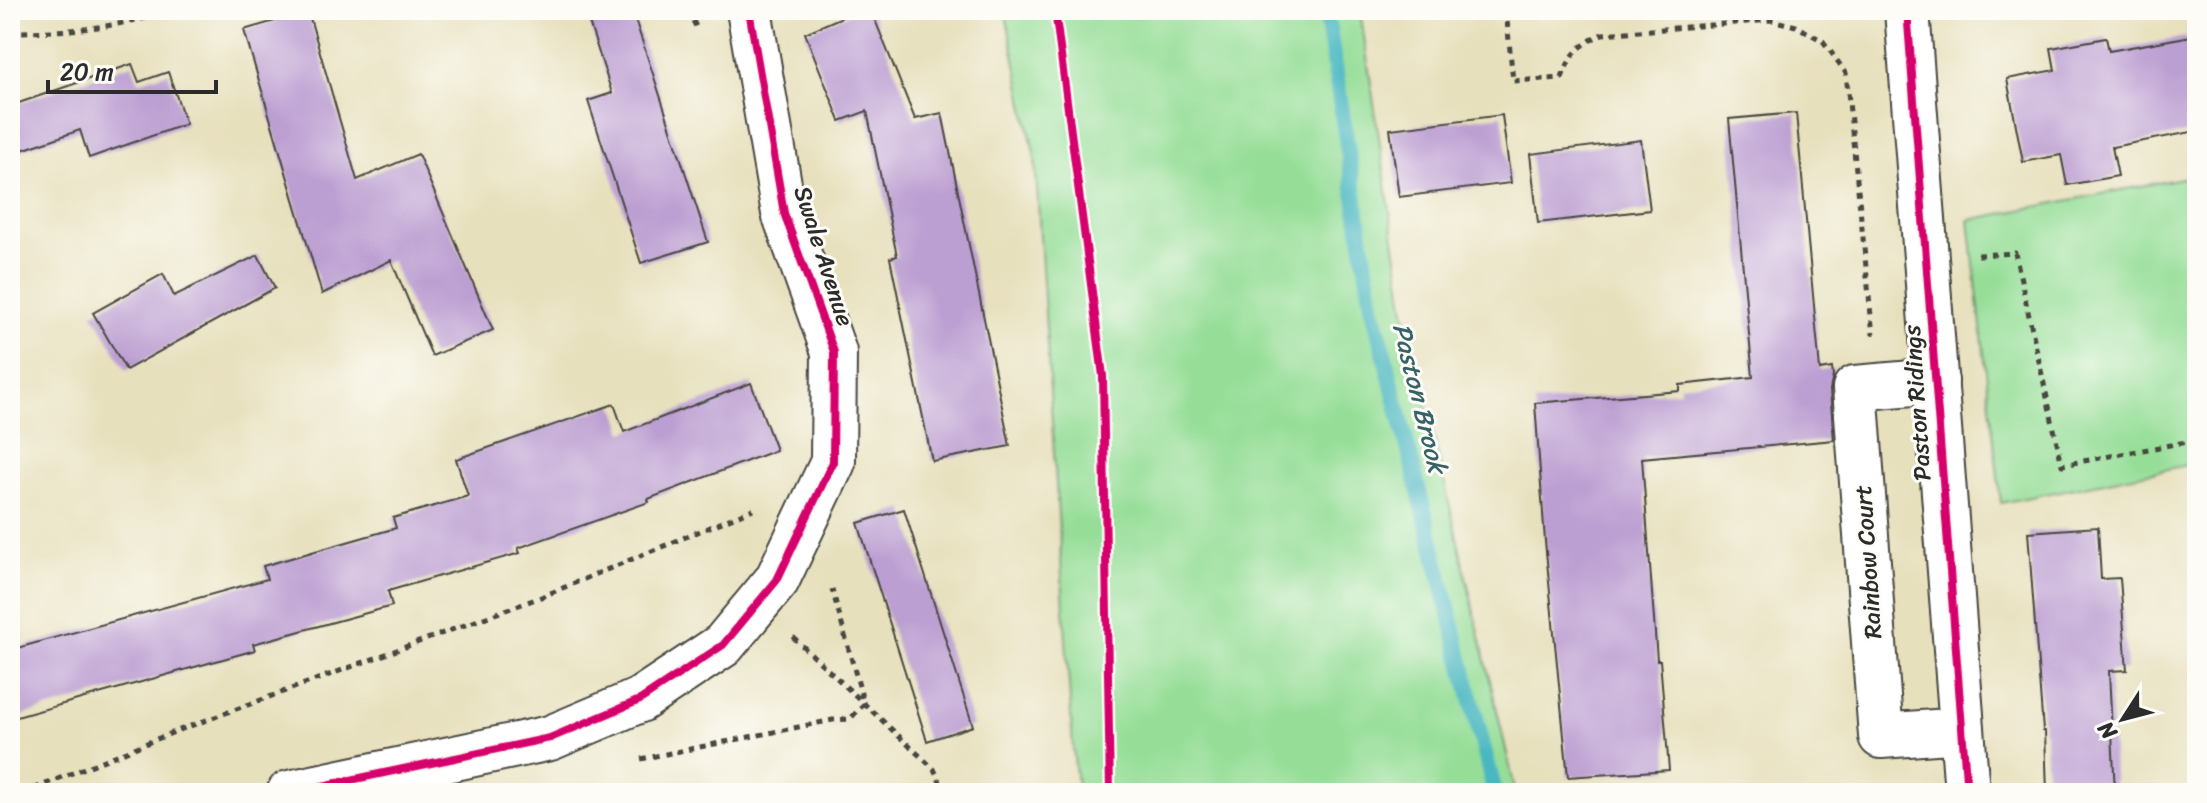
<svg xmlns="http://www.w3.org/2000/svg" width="2207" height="803" font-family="Sriracha,sans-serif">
  <rect width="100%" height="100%" fill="#fdfcf7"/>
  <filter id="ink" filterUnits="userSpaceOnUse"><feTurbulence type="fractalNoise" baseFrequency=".0125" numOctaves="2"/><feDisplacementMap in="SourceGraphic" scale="16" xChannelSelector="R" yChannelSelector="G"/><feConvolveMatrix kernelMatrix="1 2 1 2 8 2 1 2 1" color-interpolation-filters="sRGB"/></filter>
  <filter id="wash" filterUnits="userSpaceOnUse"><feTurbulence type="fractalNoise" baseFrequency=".006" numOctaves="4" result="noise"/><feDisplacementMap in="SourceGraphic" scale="32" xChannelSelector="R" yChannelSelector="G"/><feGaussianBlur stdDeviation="1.8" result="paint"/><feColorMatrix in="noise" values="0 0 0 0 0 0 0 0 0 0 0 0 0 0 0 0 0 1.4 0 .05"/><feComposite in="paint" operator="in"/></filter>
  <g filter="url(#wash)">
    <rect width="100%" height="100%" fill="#e7e0bd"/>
    <g fill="#96de98" stroke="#608462" stroke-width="2">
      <path d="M1005,10H1360L1405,312L1516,793H1078L1073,748L1035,158Z"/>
      <path d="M2197,175V463L2001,503L1969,220Z"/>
    </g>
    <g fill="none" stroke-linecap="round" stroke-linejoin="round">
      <path stroke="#49b7c1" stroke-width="16" d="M1326,10L1372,305L1495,793"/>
    </g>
    <g id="blocks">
      <g fill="#bc9fd2">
        <path d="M585,10H632L708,242L641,263L588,101L612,93Z"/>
        <path d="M858,10H871L915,119L942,113L1010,446L932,461L890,258L897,256L867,111L840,121L805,33Z"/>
        <path d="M308,11L357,180L418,154L493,330L432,356L391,260L322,294L244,30Z"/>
        <path d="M2197,35V131L2112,147L2118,176L2067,185L2061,155L2023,162L2007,79L2055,70L2051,48L2106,38L2109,51Z"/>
        <path d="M132,64L139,82L168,72L186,124L89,158L80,130L10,154V106Z"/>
        <path d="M1796,113L1820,370L1832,368L1833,376L1830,390L1834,440L1642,458L1657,660H1660L1669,770L1568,777L1545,541L1535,403L1680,391V385L1753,377L1729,119Z"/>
        <path d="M1502,115L1511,183L1399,197L1390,129Z"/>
        <path d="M1641,140L1650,210L1538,223L1530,154Z"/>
        <path d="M258,255L275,288L126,370L93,313L163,274L174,296Z"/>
        <path d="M751,383L776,450L648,499L649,502L518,548L520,553L388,591L392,606L253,644L255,650L10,719V650L267,579L263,566L396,528L393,518L468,496L456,459L614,404L624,432Z"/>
        <path d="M904,509L973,726L927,741L858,523Z"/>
        <path d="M2098,527L2101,579L2120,578L2127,670L2109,671L2115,793H2047L2045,731H2043L2028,532Z"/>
      </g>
    </g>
  </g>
  <g filter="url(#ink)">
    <use href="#blocks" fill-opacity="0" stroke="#474641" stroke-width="2"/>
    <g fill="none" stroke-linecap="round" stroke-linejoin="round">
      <defs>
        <g id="minor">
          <path d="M1907,10L1967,793"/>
          <path d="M1936,381L1855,388L1881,736L1962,730"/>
          <path d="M289,793L550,738L640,700L723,645L777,580L833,462L834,352L784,213L749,10"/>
        </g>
      </defs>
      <use href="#minor" stroke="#474641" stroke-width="48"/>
      <g stroke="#474641" stroke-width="5" stroke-dasharray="6 6" stroke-linecap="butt">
        <path d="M688,10L698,31"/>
        <path d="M1506,10L1513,81L1562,78C1571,53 1579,46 1602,34L1771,20L1796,26L1823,41L1846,73L1873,335"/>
        <path d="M10,32C67,32 118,28 173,10"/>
        <path d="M1978,255L2015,253L2062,465L2197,440"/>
        <path d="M793,637L934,769L945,793"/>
        <path d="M641,759L833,720L850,719L864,704L832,589"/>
        <path d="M23,793L174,732L541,597L753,509"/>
      </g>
      <use href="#minor" stroke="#fff" stroke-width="44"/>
      <defs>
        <g id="cycleway">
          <path d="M1055,10L1103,376L1110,793"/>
          <path d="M1907,10L1967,793"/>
          <path d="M289,793L550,738L640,700L723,645L777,580L833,462L834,352L784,213L749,10"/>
        </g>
      </defs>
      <use href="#cycleway" stroke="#fdfcf7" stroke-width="13"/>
      <use href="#cycleway" stroke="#d6006c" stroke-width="8"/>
    </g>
  </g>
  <g text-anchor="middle" stroke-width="6" stroke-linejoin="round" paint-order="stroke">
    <g font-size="24" fill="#2b2b2b" stroke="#fdfcf7">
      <text transform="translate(824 256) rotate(72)" y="8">Swale Avenue</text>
      <text transform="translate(1917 403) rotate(-94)" y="8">Paston Ridings</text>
      <text transform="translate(1868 562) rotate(-94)" y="8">Rainbow Court</text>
    </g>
    <g font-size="26" font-style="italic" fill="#376367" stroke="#fdfcf7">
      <text transform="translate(1420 398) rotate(76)" y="9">Paston Brook</text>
    </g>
  </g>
  <rect width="2207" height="803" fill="none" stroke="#fdfcf7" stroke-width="40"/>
  <g transform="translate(2123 719) rotate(234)" stroke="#fdfcf7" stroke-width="6" paint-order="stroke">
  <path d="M0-6L14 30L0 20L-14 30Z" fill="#2b2b2b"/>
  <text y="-12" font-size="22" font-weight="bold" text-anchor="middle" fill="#2b2b2b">N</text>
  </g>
  <path d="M48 80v12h168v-12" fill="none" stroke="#2b2b2b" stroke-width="4"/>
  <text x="60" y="80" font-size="24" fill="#2b2b2b" stroke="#fdfcf7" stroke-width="6" paint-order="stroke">20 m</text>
</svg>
